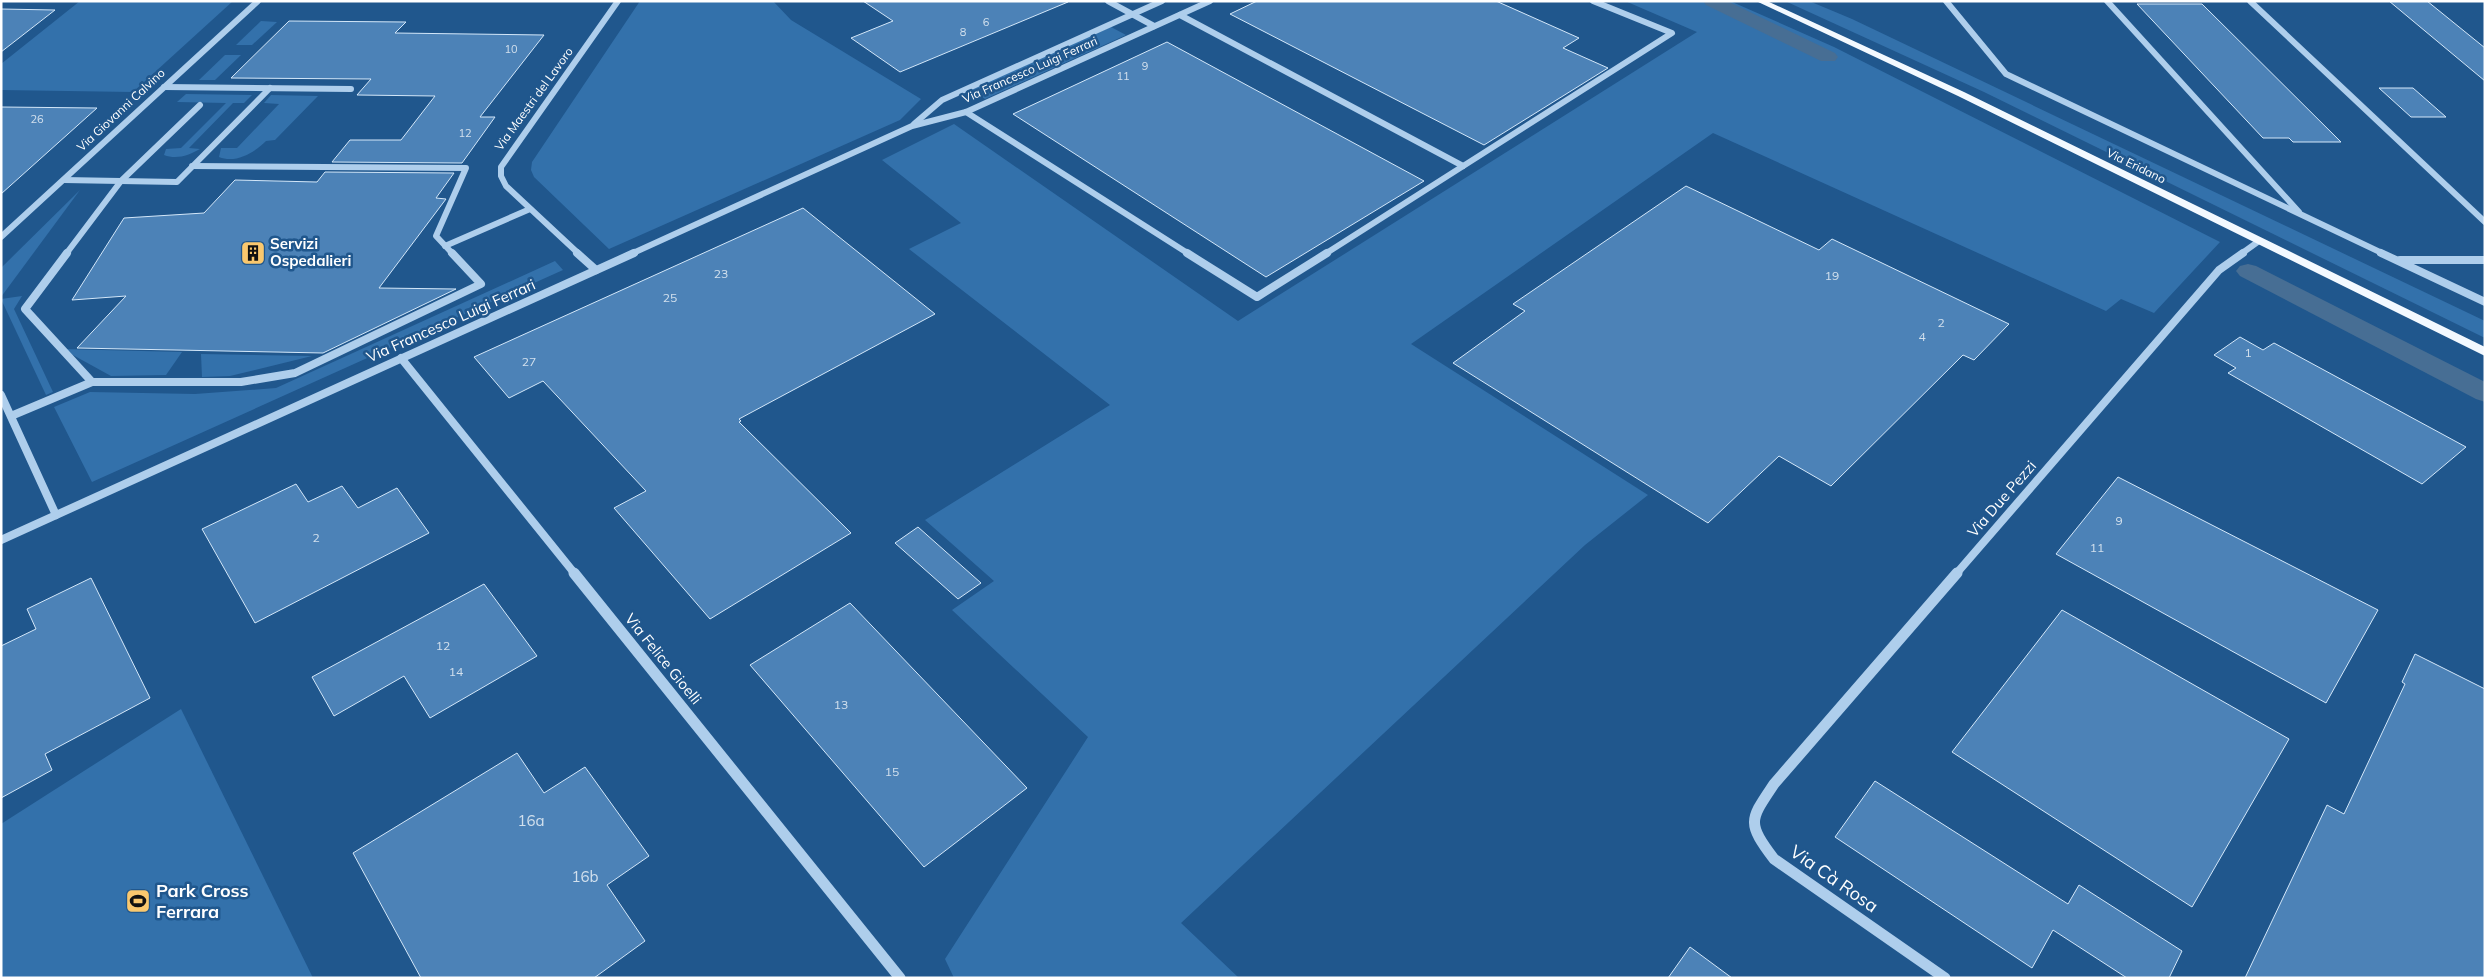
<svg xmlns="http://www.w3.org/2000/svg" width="2486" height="979" font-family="Mulish,sans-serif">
  <rect width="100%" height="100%" fill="#20578d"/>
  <g fill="#3371ab">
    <path d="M80,1H233L133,92L1,90V64Z"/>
    <path d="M640,1H773L791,20L921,99L900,120L609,249L534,177L531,170L532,162Z"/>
    <path d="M1625,1H1730L1834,47L2220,242L2154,313L2121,299L2106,311L1713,133L1411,344L1648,495L1585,545L1181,923L1239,978H954L945,959L1088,737L952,610L994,581L925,520L1110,405L909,249L961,223L882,160L954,124L1238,321L1697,32Z"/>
    <path d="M1785,1H1809L1852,19L2485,321V338L1984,92Z"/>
    <path d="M261,21L277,22L252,45H236Z"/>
    <path d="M1111,27L1126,35L985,99L970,90Z"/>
    <path d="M225,55H241L215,80H199Z"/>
    <path d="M186,94L252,95L244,103H233L189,148L200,149C189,155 177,160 164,155L166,149L181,148L226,103L177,102Z"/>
    <path d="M271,95L318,96L275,140L266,141C255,152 236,164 219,157L221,148H237L279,104L264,103Z"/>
    <path d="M80,190L1,297V268Z"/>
    <path d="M555,261L563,270L92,482L54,407L90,392L195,394L276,388Z"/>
    <path d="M22,296L14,309L53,392L46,395L1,299Z"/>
    <path d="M62,349L182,352L166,375L111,376Z"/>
    <path d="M201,354L312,356L230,376L202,377Z"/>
    <path d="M181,709L313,978H1V824Z"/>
  </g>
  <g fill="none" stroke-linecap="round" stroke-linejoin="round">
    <g fill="#476e94" fill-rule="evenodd">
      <path d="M1703,1H1727L1835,53L1838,57L1835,61H1821L1706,5Z"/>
      <path d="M2248,264L2256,266L2485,382V402L2476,399L2240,276L2236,271L2240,266Z"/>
    </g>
  </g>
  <g fill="#4c82b7" stroke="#d3e7f9">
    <path d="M863,1H1068V2L900,72L851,38L893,21Z"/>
    <path d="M1257,1H1496L1579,38L1563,48L1608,68L1484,145L1230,14Z"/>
    <path d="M2389,1H2427L2485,48V81Z"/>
    <path d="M2137,4H2202L2341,142H2293L2289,138H2263Z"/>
    <path d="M1,9L55,10L1,52Z"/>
    <path d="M289,21L406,22L395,33L544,35L480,117H495L462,163L332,162L350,140H401L435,96L357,95L371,79L231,78Z"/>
    <path d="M1167,42L1424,181L1266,277L1013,114Z"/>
    <path d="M2379,88H2413L2446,117H2411Z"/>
    <path d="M1,107L97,108L1,194Z"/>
    <path d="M325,172L454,173L436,198L446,199L379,288L456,289L323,353L77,348L126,296L72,300L124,218L204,213L235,180L317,182Z"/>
    <path d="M1686,186L1819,250L1832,239L2009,324L1974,360L1963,355L1831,486L1779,456L1708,523L1453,363L1525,311L1513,304Z"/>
    <path d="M803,208L935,314L739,419L741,421L739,422L851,533L710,619L614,508L646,491L543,381L509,398L474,357Z"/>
    <path d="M2240,337L2263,350L2274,343L2466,447L2422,484L2228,373L2236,368L2214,355Z"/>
    <path d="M2118,477L2378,610L2326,703L2056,554Z"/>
    <path d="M296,484L308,502L342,486L358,508L397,488L429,533L255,623L202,529Z"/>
    <path d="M918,527L981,583L958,599L895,543Z"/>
    <path d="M91,578L150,698L45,754L52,770L1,798V646L36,629L27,609Z"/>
    <path d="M484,584L537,656L430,718L404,676L334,716L312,677Z"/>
    <path d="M850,603L1027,788L924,867L750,665Z"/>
    <path d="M2062,610L2289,739L2192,907L1952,752Z"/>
    <path d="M2415,654L2485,689V978H2245L2327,805L2344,814L2405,684L2402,682Z"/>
    <path d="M517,753L544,793L585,767L649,856L607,885L645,941L594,978H421L353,853Z"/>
    <path d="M1875,781L2068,904L2079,885L2182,951L2169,978H2127L2053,930L2032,968L1835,837Z"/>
    <path d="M1690,947L1732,978H1668Z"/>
  </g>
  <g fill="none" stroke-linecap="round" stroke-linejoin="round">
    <g stroke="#aeceec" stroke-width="6">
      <path d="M1108,1L1154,26"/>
      <path d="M1946,1L2006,74L2384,254"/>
      <path d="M2107,1L2299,212"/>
      <path d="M2250,1L2485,222"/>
      <path d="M1180,15L1463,166"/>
      <path d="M164,87L351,89"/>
      <path d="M966,112L1189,254"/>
      <path d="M914,124L942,100L1162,1"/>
      <path d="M192,166L466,168L436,236L453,254"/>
      <path d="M64,180L177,182L270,88"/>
      <path d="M1,237L258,1"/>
      <path d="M445,246L530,209"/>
      <path d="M66,254L121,181L200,105"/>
      <path d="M579,254L506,186L501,176V167L618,1"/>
      <path d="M631,254L912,126L966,112L1210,1"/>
      <path d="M1325,254L1672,33L1593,1"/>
      <path d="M2241,254L2259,241"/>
    </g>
    <g stroke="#aeceec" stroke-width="8">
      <path d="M67,253L25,309L92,382H241L295,373L481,284L452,253"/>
      <path d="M577,253L596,270"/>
      <path d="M1187,253L1257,297L1327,253"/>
      <path d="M2381,253L2485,302"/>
      <path d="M2400,260H2485"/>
      <path d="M401,358L575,574"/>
      <path d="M1,395L56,515"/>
      <path d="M11,416L92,382"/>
      <path d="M1,540L634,253"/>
      <path d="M1956,574L2219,270L2243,253"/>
    </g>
    <g stroke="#aeceec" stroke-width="11">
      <path d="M574,573L900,978"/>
      <path d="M1945,978L1774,859C1746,822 1750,820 1774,784L1957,573"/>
    </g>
    <path fill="#f3f9ff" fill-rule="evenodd" d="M1756,1H1767L1964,92L2485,347V356L1958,96Z"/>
  </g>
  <defs>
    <symbol id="building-square" viewBox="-11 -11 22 22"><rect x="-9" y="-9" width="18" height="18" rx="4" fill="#fac86e" stroke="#20578d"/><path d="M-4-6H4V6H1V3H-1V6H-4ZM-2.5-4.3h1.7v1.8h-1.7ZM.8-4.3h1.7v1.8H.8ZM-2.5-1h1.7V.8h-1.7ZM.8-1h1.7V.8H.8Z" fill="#111"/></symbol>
    <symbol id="stadium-square" viewBox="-11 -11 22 22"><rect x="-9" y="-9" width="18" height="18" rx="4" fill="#fac86e" stroke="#20578d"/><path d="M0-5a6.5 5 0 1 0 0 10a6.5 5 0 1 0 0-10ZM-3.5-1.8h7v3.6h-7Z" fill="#111"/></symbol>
  </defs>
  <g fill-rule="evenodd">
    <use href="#building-square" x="239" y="239" width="28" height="28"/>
    <use href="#stadium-square" x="124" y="887" width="28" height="28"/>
  </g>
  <g text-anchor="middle" stroke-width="5" stroke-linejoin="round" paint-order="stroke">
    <g font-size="11" fill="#d2e0ed">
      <text x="986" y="26">6</text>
      <text x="963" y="36">8</text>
      <text x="511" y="53">10</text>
      <text x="1145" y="70">9</text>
      <text x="1123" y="80">11</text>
      <text x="37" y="123">26</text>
      <text x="465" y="137">12</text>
    </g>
    <g font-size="12" fill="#fff" stroke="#20578d">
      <text transform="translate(1030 70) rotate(-24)" y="4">Via Francesco Luigi Ferrari</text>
      <text transform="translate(534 99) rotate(-54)" y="4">Via Maestri del Lavoro</text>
      <text transform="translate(121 110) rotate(-43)" y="4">Via Giovanni Calvino</text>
      <text transform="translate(2136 166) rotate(26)" y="4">Via Eridano</text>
    </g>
    <g font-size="12" fill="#d2e0ed">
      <text x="721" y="278">23</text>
      <text x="1832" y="280">19</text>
      <text x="670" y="302">25</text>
      <text x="1941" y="327">2</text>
      <text x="1922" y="341">4</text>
      <text x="2248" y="357">1</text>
      <text x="529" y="366">27</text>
      <text x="2119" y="525">9</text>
      <text x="316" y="542">2</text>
      <text x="2097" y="552">11</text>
      <text x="443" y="650">12</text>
      <text x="456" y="676">14</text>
      <text x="841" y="709">13</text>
      <text x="892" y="776">15</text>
    </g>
    <g font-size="15" font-weight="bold" fill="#fff" stroke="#20578d" text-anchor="start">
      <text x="270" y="249">Servizi<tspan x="270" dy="17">Ospedalieri</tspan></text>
    </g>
    <g font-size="15" fill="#fff" stroke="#20578d">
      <text transform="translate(451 321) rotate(-24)" y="5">Via Francesco Luigi Ferrari</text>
      <text transform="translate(2002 499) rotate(-49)" y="5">Via Due Pezzi</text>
      <text transform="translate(663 659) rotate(51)" y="5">Via Felice Gioelli</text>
    </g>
    <g font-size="15" fill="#d2e0ed">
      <text x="531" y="826">16a</text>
      <text x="585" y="882">16b</text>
    </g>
    <g font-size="18" fill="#fff" stroke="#20578d">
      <text transform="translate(1834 879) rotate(35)" y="6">Via Cà Rosa</text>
    </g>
    <g font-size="18" font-weight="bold" fill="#fff" stroke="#20578d" text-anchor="start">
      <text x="156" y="897">Park Cross<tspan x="156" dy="21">Ferrara</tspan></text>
    </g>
  </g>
  <rect width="2486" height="979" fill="none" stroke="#ffffff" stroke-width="5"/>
</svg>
